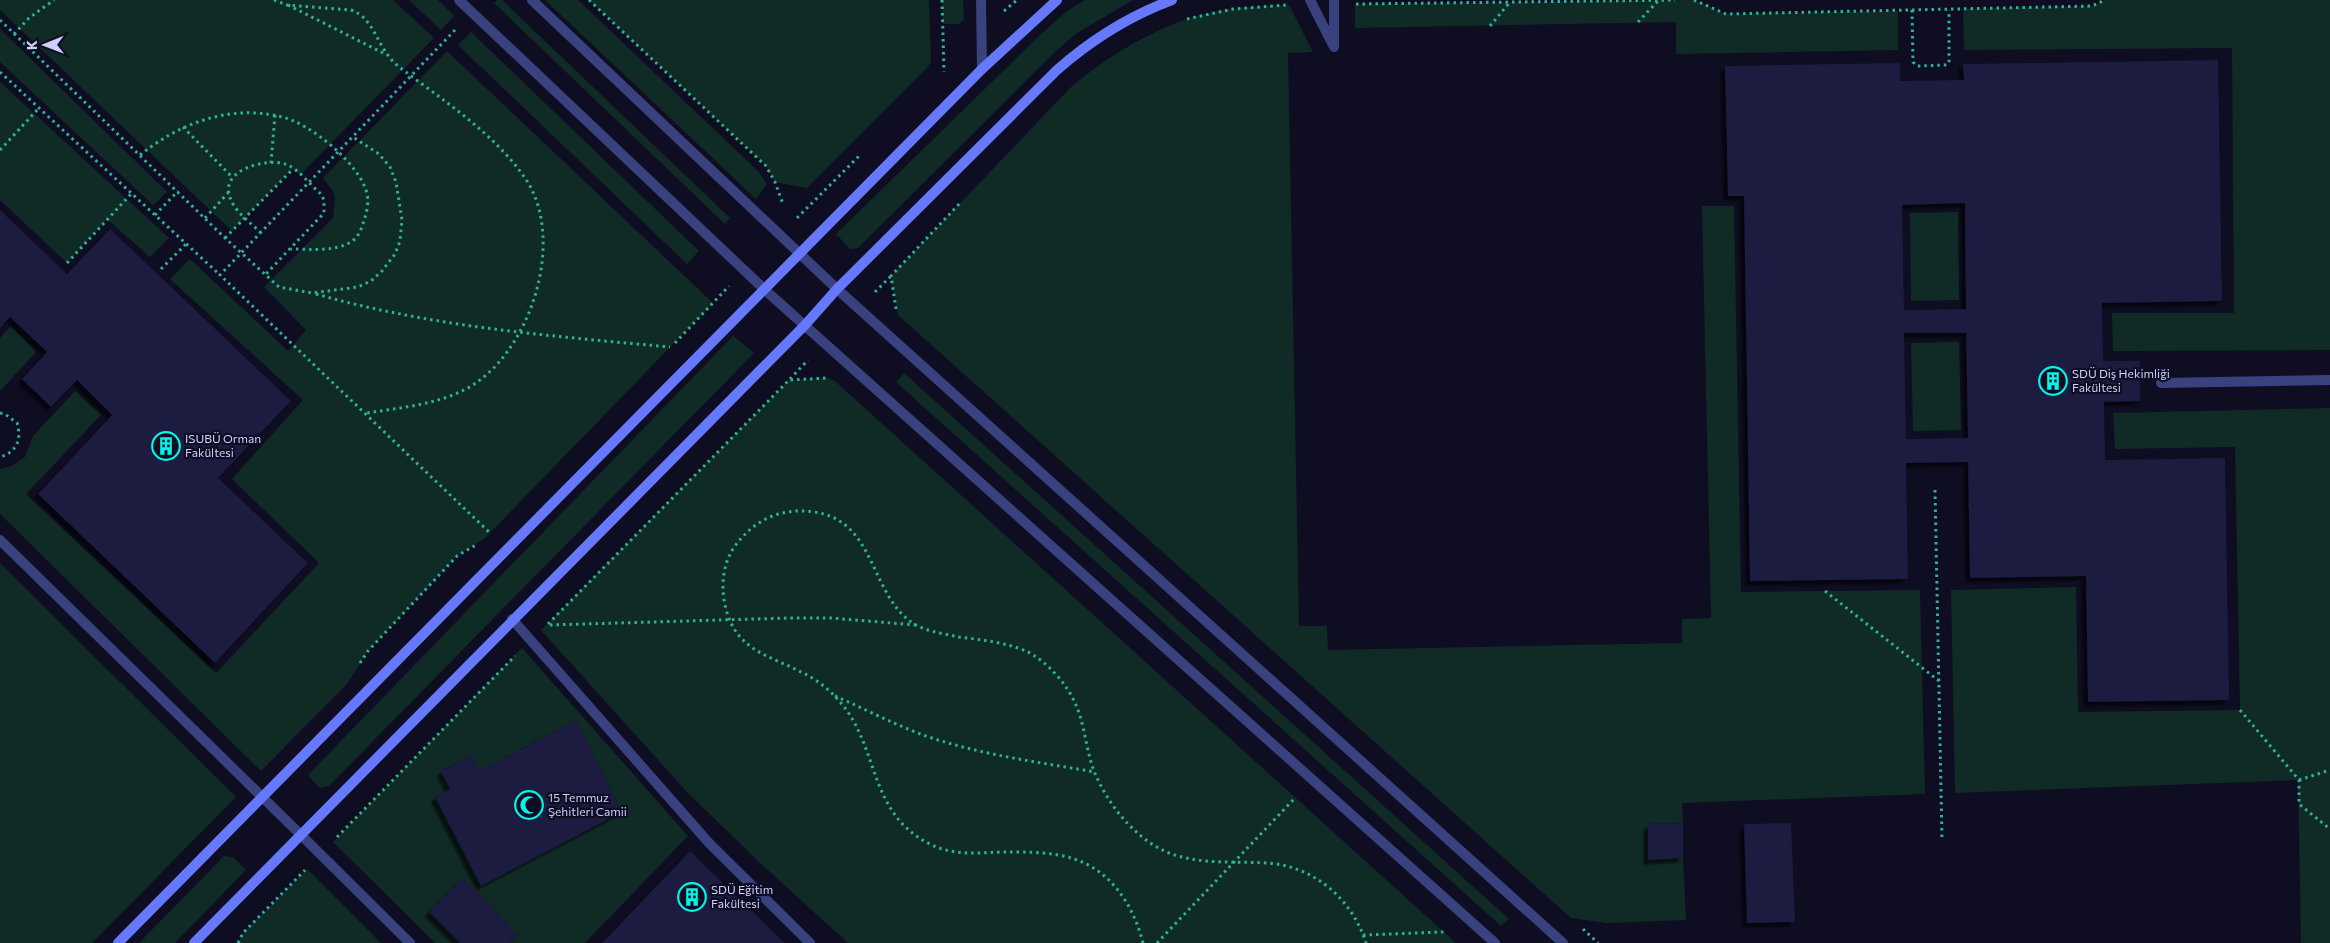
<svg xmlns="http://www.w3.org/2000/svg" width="2330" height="943" font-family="Commissioner,sans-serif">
  <defs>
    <filter id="shadow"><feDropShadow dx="-4.5" dy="4.5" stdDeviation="1" flood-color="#0009"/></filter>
  </defs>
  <rect width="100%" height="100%" fill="#0e0d21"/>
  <g fill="#102b26" fill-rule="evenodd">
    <path d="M0,0H393L434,38L300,175L292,169L232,231L0,10Z"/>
    <path d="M409,0H438L454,16L441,30Z"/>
    <path d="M497,0H502L730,218L725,224L494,3Z"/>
    <path d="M545,0H578L759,172L767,184L756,199Z"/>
    <path d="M589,0H929L931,61L928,67L807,188L775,182L766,166Z"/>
    <path d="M942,0H963L964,19L959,24H943Z"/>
    <path d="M1085,0H1133L1077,33L1056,51L858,248L850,249L836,234L1041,34L1067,11Z"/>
    <path d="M1694,0L1726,14L1898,11V50L1676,54V22L1355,28V4Z"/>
    <path d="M2105,0H2330V350L2113,351L2112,313H2234L2232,48L1964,50L1963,9L2092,6Z"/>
    <path d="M1289,5L1313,52L1288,53L1299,626H1327L1328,650L1682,643V619L1711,618L1702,206H1734L1741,592L1920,590L1925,794L1682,803L1683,823L1648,824V859L1683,858L1686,920L1607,923L1571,918L898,315L891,276L1070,88C1109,55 1155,27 1204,14C1232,7 1261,6 1289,5Z"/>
    <path d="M0,29L167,192L153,205L0,62Z"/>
    <path d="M471,32L699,251L687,264L458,45Z"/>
    <path d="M447,51L713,303L485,538L457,556L368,651L347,684L261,771L0,514V469L12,466L25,457L33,436L75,391L101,415L26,494L216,673L319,563L232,479L303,400L170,279L190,259L288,351L306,330L264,287L333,218L335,199L333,191L323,178Z"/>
    <path d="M0,82L169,238L150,257L107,219L67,263L0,200Z"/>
    <path d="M1958,212L1959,300L1911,301L1910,213Z"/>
    <path d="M11,326L36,352L0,391V338Z"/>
    <path d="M733,336L754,353L329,786L319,788L308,775Z"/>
    <path d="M1959,342L1961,430L1913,431L1911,343Z"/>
    <path d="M904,373L1509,919L1501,926L896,382Z"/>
    <path d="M829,378L836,382L1456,943H848L760,863L687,792L541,630L789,380Z"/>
    <path d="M2330,408V943H2301L2298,780L1955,793L1951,590L2076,587L2078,712L2240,710L2235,447L2115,449L2113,413Z"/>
    <path d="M0,563L236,797L92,943H0Z"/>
    <path d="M522,648L688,836L585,943H509L518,934L460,943H435L333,842ZM576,721L622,812L481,885L435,797L450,789L441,771L471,755L479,771Z"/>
    <path d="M224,856L233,857L246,870L175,943H139Z"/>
    <path d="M307,869L381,943H238L243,933Z"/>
  </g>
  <g fill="#1c1a41" fill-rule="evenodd" filter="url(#shadow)">
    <path d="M2218,60L2222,301L2102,303L2103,361H2140V401L2104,402L2105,460L2225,458L2229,700L2088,702L2086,576L1970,578L1968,462L1906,463L1908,579L1750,581L1744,196H1728L1725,66L1900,63V81L1964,80L1963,64ZM1965,203L1966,309L1904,310L1902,205ZM1904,333H1966L1968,438L1906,439Z"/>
    <path d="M0,210L67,274L110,229L291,401L218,478L308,563L215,663L38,494L112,415L77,380L51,407L22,379L47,352L10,317L0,328Z"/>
    <path d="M576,721L622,812L481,886L435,797L450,789L441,771L471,755L479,771Z"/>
    <path d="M1683,823V858L1648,860V824Z"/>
    <path d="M1791,823L1795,922L1747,923L1744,824Z"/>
    <path d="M690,851L785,943H602Z"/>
    <path d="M463,878L518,934L509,943H460L429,912Z"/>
  </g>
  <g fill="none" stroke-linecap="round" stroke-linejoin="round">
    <g stroke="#2fb195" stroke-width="3" stroke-dasharray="2.5 4" stroke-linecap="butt">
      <path d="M274,0L287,5L351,10C376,19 376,48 398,66C442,100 495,133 527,181C567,244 528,360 462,391C433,405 398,408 367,413"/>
      <path d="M589,0L766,166L775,182L783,204"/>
      <path d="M942,0L944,72"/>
      <path d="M1694,0L1726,14L2092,6L2105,0"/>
      <path d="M1356,4L1675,0"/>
      <path d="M288,5L385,54"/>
      <path d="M1912,10L1913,62L1917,66L1947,65L1949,61V10"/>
      <path d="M1004,11L1017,0"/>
      <path d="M1187,19L1233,9L1287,5"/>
      <path d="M0,20L225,238L279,287L312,293L358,287L371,281L382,271L395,254L400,241L402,220L396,182L390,167L379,154L353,137"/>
      <path d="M1638,22L1658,1"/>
      <path d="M1490,26L1510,2"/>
      <path d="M455,30L220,275L490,533"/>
      <path d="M14,34L29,18L54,0"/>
      <path d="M0,72L220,275"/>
      <path d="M183,127L232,177"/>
      <path d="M0,150L39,108"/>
      <path d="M140,155C180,123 230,104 282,117C310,123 361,165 367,194C369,202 367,212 364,220C362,228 358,238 351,242C334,252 309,249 291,249"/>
      <path d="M271,163L275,115"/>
      <path d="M155,215L178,191"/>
      <path d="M205,218L228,193"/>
      <path d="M797,218L860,155"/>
      <path d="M261,233C250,222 232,210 229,194C223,169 267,158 285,164C298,168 310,185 321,194L324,200V213L265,275"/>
      <path d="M225,238L293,169"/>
      <path d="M67,263L131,194"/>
      <path d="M161,269L186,244"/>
      <path d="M875,292L891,276"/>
      <path d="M316,294C432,327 551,336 670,347"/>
      <path d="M896,309L891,276L960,203"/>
      <path d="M675,343L729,286"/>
      <path d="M790,379L808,360"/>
      <path d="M0,413L5,414L17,423C22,439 17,452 0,457"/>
      <path d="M1935,490L1942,840"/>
      <path d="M1825,591L1939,681"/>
      <path d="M548,624L789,380L827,378"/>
      <path d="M550,625L789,618H831L916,625"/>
      <path d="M360,663L368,651L457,556L476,545"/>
      <path d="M835,696C865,709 895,725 926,736C981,755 1038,762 1095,772"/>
      <path d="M2240,710L2299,780V804L2330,829"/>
      <path d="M2299,780L2330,770"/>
      <path d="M337,837L515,656"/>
      <path d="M1583,929L1598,943"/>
      <path d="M1363,935L1444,932"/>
      <path d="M238,943L243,933L305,870"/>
      <path d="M1143,943C1134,907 1112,871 1074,859C1054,852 1028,852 1007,852C981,852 958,857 932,845C868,815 880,749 841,703C829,689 815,678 799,671C774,658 746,652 732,625C720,601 719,568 735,546C754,520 781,507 814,512C878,521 869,598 916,625C929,632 945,634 959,637C982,640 1004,642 1026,651C1047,661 1067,684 1076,705C1085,726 1086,750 1094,771C1108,805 1135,839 1169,853C1201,865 1234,861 1267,863C1314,866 1352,899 1366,943"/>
      <path d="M1157,943L1295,798"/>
    </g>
    <g stroke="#39417f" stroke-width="10">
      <path d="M1310,0L1334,47V0"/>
      <path d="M2161,383L2330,380"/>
      <path d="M512,619L709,843L810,943"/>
      <path d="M300,834L410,943"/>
    </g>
    <g stroke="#39417f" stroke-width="10">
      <path d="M459,0L764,289L1495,943"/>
      <path d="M532,0L837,289L1563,943"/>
      <path d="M981,0L982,69"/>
      <path d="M0,540L300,834"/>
    </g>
    <g stroke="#6679fd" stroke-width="10">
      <path d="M118,943L982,69L1057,0"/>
      <path d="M194,943L805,325L837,289L1057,70C1091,40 1129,16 1172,0"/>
    </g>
  </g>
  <defs>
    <symbol id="building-ring" viewBox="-11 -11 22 22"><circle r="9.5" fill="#0e0d21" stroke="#03f5e8" stroke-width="1.5"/><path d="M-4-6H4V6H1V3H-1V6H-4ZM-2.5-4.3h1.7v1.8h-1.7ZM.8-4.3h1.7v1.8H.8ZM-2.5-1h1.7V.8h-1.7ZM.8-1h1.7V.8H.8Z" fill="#03f5e8"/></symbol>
    <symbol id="mosque-ring" viewBox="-11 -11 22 22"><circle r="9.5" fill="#0e0d21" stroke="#03f5e8" stroke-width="1.5"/><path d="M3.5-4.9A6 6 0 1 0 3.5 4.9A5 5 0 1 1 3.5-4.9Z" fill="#03f5e8"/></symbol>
  </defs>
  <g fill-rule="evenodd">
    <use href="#building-ring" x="2037" y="365" width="32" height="32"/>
    <use href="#building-ring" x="150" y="430" width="32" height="32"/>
    <use href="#mosque-ring" x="513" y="789" width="32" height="32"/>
    <use href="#building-ring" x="676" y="881" width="32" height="32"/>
  </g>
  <g text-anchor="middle" stroke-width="4.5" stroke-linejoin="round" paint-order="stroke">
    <g font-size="12" fill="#ced0fe" stroke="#0e0d21" text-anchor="start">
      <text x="2072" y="378">SDÜ Diş Hekimliği<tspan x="2072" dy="14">Fakültesi</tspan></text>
      <text x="185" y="443">ISUBÜ Orman<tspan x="185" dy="14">Fakültesi</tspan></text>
      <text x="548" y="802">15 Temmuz<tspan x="548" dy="14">Şehitleri Camii</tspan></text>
      <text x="711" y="894">SDÜ Eğitim<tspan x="711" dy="14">Fakültesi</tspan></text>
    </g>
  </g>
  <g transform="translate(45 45) rotate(269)" stroke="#0e0d21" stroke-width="4" paint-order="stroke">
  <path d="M0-4L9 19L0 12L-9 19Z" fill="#ced0fe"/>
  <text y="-8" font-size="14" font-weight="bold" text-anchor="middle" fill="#ced0fe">K</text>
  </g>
</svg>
